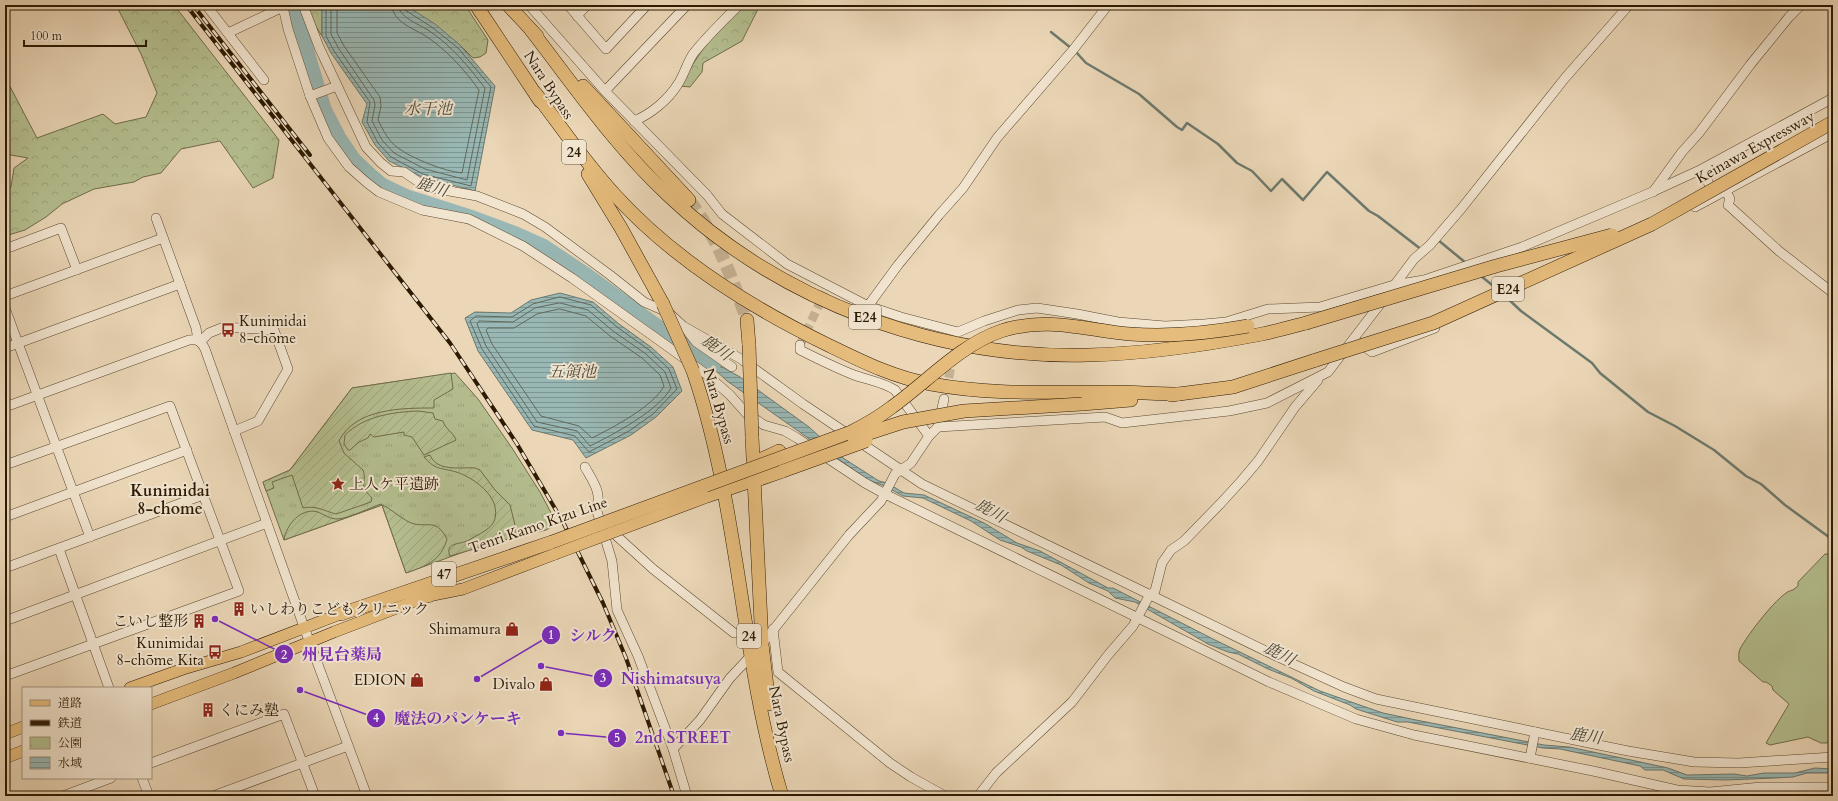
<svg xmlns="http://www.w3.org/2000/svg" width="1838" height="801" font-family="Cardo,'Noto Serif JP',serif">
  <defs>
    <pattern id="forest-crowns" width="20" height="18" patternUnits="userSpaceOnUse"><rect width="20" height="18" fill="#b5bf90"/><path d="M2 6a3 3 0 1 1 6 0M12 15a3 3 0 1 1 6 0" fill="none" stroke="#9ca47b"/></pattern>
    <pattern id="park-tufts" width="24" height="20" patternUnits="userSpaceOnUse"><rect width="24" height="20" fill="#b5bf90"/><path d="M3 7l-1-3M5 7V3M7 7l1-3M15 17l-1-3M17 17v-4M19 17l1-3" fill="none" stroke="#9ca47b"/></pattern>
    <pattern id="garden-furrows" width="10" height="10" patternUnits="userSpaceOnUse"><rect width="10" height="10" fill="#b5bf90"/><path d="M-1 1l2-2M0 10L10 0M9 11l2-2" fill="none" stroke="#9ca47b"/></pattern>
    <pattern id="water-rules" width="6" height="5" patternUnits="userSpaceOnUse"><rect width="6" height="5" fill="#99b8b5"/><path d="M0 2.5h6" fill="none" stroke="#7d9591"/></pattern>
  </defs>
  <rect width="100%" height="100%" fill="#ebd7b7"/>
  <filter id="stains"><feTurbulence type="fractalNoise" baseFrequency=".005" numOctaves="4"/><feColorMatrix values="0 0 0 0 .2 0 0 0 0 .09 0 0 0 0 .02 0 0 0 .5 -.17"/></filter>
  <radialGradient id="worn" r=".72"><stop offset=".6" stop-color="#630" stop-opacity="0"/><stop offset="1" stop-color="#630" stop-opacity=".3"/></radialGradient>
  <path fill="#b5bf90" stroke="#706c4a" d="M1825,554H1833V734L1827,743H1821L1808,737L1770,745L1766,743L1789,704L1773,690L1772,686L1766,682H1763L1739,661C1739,658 1738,653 1740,649C1746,637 1781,590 1793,590L1798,586V582Z"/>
  <g fill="url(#forest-crowns)" stroke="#706c4a">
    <path d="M116,5H174L279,140L273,178L253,188L220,141L181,149L161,173L143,177L134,182L94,189L62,204L46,217L25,230L5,236V190L11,187L14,168L28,158L5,154V77L37,138L103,114L115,124L146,117L157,93L141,54Z"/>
    <path d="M306,5H322V36L311,19Z"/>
    <path d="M405,5H465L488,40L486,53L480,57L473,58L460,45Z"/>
    <path d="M744,5H760L742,41L703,63L702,72L690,87L680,86C698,53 715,31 744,5Z"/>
  </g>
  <path fill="url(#park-tufts)" stroke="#706c4a" d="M455,373L478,399L512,448L540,492L557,524L546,530L480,546L406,573L382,505L284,540L263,482L290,470L352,388Z"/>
  <g fill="url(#garden-furrows)" stroke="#706c4a">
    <path d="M451,373L453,389L434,400V408C403,408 355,408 339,441L344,453L363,470C368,484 357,483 372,498L371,502L336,514C324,511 316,505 303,508L292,475L272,482L274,488L266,491L263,482L290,470L352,388Z"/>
    <path d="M418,411L433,413L435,419L443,421C445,429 454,433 456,440L424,455L412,437L404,435V432L374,437L370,434L368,438L359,442L350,450H348L344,444L345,435C364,416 393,412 418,411Z"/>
    <path d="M430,455C437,472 459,467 475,468L480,470L495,490L510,505L515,525V537L450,556C445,544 457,544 464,542C469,541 473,537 478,535C490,528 498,523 495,507C492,492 473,478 459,473C443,467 437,472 424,457Z"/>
    <path d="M381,504C391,509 398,516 407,521C425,531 435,515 447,539C441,561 426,566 406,573L382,505L284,540C286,525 301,507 318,512C325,515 329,519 338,519C350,518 369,508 381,504Z"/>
  </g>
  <g fill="url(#water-rules)" stroke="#6d796e">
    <path d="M322,5H405L435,24L460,45L495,86L475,191L422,177L389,161L375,145L362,122L367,104L331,53L322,36Z"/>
    <path d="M560,293L593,302L619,324L651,347L673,367L682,391L656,417L631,435L586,458L573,440L532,430L478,351L465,318L475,312L511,313L531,300Z"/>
    <path d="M697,353L740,377L809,427L843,458L879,481L887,483L904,493L924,495L984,523L1017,543L1040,551L1108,588H1113L1213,639L1320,691L1354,703L1383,713L1416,720L1544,745L1569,747L1631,760L1668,768L1687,775L1734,774L1747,776L1764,773H1795L1815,768L1833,769V773H1807L1793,777L1775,778L1726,780L1684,779L1663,770H1645L1640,766L1560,749L1543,748L1408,722H1397L1356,709L1350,705L1314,691L1291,678L1268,669L1238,654L1228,652L1208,644L1135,602L1115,598L1108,591L1089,583L1061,565L1027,551L1021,547L1000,540L971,521L923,498L903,496L885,486L868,480L727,381Z"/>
  </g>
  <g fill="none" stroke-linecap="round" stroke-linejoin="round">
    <g stroke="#62695c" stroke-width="1">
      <path d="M326,5V36L334,51L370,102L367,122L378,143L391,157L423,174L471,186L491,87L458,48L433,28L405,10L403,5"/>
      <path d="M331,5V34L339,49L374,100L375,105L372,121L382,140L394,153L425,169L467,180L485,88C469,67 451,45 428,30C418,24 399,17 398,5"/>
      <path d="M337,5V33L344,46L380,97L381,106L378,120C383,130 389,142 398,148C413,159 444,171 462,173L479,90C464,69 446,49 424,35C412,28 392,21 392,5"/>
      <path d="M560,297L591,305L617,327L649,350L669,369L677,389L653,414L629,431L589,452L575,436L534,426L482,349L470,321L476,316L512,317L533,304Z"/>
      <path d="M560,303L588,310L613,331L646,354L665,372L671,388C658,411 614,434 590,446L577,431L537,422L486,346L477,324L479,321L513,322L535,308Z"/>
      <path d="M560,309L586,316L610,336L642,358L660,375L664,386C654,406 612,428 592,438L579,426L541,416L492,344L486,330L488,328H514L537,314Z"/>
    </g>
    <g stroke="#6d796e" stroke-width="2.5">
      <path d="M1051,32L1076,52L1086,63L1139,94L1177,127L1182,130L1187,123L1218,144L1237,163L1252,171L1271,191L1282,179L1303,200L1327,172L1369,211L1378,216L1422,250"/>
      <path d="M1438,240L1466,263"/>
      <path d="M1481,276L1497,289"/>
      <path d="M1504,295L1521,311L1592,363L1600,373L1648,412L1675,426L1714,450L1746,476L1761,484L1785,505L1833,540"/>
    </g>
    <path stroke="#99b8b5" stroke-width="15" d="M293,5L324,109L339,138L354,160L370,175L382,185L407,197L473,218L516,234L543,246L588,276L654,324L713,365"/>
    <g stroke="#c5b193" stroke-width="9" stroke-dasharray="9 4.5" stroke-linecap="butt">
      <path d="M800,345L825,292"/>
      <path d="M946,391L953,357"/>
    </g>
    <path stroke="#c5b193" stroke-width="13" stroke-dasharray="13 6" stroke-linecap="butt" d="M689,200C718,238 731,276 747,320"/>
    <defs>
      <g id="minor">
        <path d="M206,5L264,80"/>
        <path d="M303,5L319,47L366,147L381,163L391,171L404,172L420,183L433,188L477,196L523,214L545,227L610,275L644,302L669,313L683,326L741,359L803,404L922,484L1278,657L1344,687L1376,699L1628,751L1694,762L1739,763L1833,757"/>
        <path d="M529,5L605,91L707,195L722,214L787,264L868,306L901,317L958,332L984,321L1018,310L1037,308L1077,314L1118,322L1165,326L1204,324L1226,322L1268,309L1320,307L1394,285L1424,280L1522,247L1652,192L1702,169L1833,98"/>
        <path d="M568,5L606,49L647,5"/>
        <path d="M283,7L288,29L310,96L328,138L349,167L366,182L379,192L422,210L469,219L523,246L572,278L706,374L730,395L746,413L764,425L785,431L797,438L865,483L885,494L1269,682L1356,719L1414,735L1593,771L1677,790L1710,792L1761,787H1833"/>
        <path d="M577,16L587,5"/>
        <path d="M228,33L283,7L282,5"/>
        <path d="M605,91L687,5"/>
        <path d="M310,96L337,86"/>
        <path d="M634,121C651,114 668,100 678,84C684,75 687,63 693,54C707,36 723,21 739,5"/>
        <path d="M1702,169L1714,195"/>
        <path d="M1726,191L1730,199L1728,205L1779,251L1833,293"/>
        <path d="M1653,192L1682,152L1699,133L1750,65L1789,17L1801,5"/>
        <path d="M1695,207L1833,133"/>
        <path d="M156,218L196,328L198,340"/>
        <path d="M5,249L61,228L77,270"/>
        <path d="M1393,287L1414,259L1430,245L1461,209L1565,78L1629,5"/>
        <path d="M5,296L163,238"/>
        <path d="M868,306L898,265L939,215L963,188L997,138L1073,50L1108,5"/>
        <path d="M5,308L90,537"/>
        <path d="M686,329L696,342L732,367"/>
        <path d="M200,342L209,333L224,327L274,330L288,369L258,421L234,431"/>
        <path d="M1359,343L1372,352L1435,328"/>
        <path d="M800,345V350C818,359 836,368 854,375C868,380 883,382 895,390L929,436L938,427L944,399"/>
        <path d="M5,348L180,284"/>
        <path d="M5,407L189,340C198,339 201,341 205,349L304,627L367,796"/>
        <path d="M938,427L1105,417L1122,423L1229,411L1267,403L1328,372L1384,299"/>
        <path d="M5,465L170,406L239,591L5,676"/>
        <path d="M585,467C592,480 603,494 596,508L612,561L617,610L638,656L673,749L687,796"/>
        <path d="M5,517L187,450"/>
        <path d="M609,529L653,569L734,633"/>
        <path d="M59,549L109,688"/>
        <path d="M5,568L203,495"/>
        <path d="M5,621L267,523"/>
        <path d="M773,629L778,672L890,763L911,777L945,796"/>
        <path d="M673,749L700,720L730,678L762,644L849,535L881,501L895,474L911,463L929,436"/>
        <path d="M1530,758L1535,732"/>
        <path d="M151,763L284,714L315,796"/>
        <path d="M142,778L149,796"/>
        <path d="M63,796L111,778"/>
        <path d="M213,796L348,746"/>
        <path d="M978,796L996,773L1072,702L1108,655L1133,626L1149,596L1155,591L1162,563L1171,550L1184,541L1221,503L1242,480L1258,461L1295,407L1318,380"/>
      </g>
      <g id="major">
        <path d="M707,497L754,481"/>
        <path d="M130,688L183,669L241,652L348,611"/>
        <path d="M151,704L234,673L334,632L428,596L463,589L555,554"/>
        <path d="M5,734L23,727"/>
        <path d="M5,758L23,751"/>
      </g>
      <g id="highway">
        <path d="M476,5L540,101"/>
        <path d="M508,5L537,36"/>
        <path d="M531,30C575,87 616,147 669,196C780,301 935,359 1088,355C1146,354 1205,345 1262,334C1277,331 1291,327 1306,323"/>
        <path d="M583,86L689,200"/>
        <path d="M536,94C562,128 586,164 615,195C673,259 748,306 826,344C859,360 894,378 931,384C990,395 1051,392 1111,392C1134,392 1156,394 1179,394"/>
        <path d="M588,174L621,228L663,304"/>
        <path d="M747,320L749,345"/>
        <path d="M693,371C740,509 740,657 782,796"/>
        <path d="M1171,395L1233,387L1316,360"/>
        <path d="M1082,404L1131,400"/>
        <path d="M752,437L762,644L769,704"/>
        <path d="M753,463L779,451"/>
        <path d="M754,481L783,471"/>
        <path d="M428,596L446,586"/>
        <path d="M341,614L552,542"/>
      </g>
    </defs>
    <use href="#minor" stroke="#5c4930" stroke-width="10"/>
    <use href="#major" stroke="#2c1a03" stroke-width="12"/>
    <use href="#highway" stroke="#2c1a03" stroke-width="14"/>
    <use href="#minor" stroke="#f2e5d0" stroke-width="9"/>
    <use href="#major" stroke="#e6bc7c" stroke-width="11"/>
    <use href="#highway" stroke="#e6bc7c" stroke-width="13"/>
    <defs>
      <g id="rail">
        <path d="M186,5L450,343L517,444L563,522L603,603L626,658L674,796"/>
        <path d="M193,5L310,155"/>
      </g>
    </defs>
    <use href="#rail" stroke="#2c1a03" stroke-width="4"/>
    <use href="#rail" stroke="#f2e5d0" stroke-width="2.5" stroke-dasharray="8" stroke-linecap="butt"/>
    <defs>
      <path id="major-bridge" d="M555,554L707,497"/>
      <g id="highway-bridge">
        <path d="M663,304L693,371"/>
        <path d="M1306,323L1496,266L1612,235"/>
        <path d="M749,345L752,437"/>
        <path d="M1316,360L1433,323L1652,224L1833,122"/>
        <path d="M854,438L903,422L964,411L1082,404"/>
        <path d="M783,471L866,441"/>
        <path d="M552,542L851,432C865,425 879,417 892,407C927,382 960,345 1001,331C1047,316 1085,330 1130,334C1170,337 1210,333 1248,326"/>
      </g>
    </defs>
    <use href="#major-bridge" stroke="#2c1a03" stroke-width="12" stroke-linecap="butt"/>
    <use href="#highway-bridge" stroke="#2c1a03" stroke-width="14" stroke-linecap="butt"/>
    <use href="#major-bridge" stroke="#e6bc7c" stroke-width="11"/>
    <use href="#highway-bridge" stroke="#e6bc7c" stroke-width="13"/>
  </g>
  <defs>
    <symbol id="bus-bare" viewBox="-9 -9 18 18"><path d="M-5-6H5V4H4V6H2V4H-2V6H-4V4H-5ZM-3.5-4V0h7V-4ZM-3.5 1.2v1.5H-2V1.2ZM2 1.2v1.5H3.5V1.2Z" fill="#8f2418" stroke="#f2e5d0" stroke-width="2.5" paint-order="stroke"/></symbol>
    <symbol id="sight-bare" viewBox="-9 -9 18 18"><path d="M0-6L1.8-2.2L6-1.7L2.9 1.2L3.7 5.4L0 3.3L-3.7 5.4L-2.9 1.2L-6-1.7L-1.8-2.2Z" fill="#8f2418" stroke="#f2e5d0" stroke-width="2.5" paint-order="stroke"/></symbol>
    <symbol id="building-bare" viewBox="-9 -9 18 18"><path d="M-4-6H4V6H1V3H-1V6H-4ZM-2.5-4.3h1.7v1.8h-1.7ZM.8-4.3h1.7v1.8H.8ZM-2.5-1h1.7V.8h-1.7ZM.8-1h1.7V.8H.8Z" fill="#8f2418" stroke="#f2e5d0" stroke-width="2.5" paint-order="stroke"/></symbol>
    <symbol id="shop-bare" viewBox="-9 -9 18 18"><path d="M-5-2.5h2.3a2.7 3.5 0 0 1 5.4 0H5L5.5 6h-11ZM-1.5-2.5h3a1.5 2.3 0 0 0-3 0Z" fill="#8f2418" stroke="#f2e5d0" stroke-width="2.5" paint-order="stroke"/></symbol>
  </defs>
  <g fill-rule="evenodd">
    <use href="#bus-bare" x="218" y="320" width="20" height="20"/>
    <use href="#sight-bare" x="328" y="474" width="20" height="20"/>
    <use href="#building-bare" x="229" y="599" width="20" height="20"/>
    <use href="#building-bare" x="189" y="611" width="20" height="20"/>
    <use href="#shop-bare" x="502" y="619" width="20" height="20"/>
    <use href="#bus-bare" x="205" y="642" width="20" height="20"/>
    <use href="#shop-bare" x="407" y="670" width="20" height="20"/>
    <use href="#shop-bare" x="536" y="674" width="20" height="20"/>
    <use href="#building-bare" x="198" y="700" width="20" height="20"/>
  </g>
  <g text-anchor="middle" stroke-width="4" stroke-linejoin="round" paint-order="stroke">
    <g fill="#f2e5d0" stroke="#675740" stroke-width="1">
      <rect x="562" y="140" width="24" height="24" rx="3"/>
      <rect x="1492" y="277" width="32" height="24" rx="3"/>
      <rect x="849" y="305" width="32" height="24" rx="3"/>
      <rect x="432" y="562" width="24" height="24" rx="3"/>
      <rect x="737" y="624" width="24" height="24" rx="3"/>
    </g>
    <g font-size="14" font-weight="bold" fill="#2c1a03">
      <text x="574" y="157">24</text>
      <text x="1508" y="294">E24</text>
      <text x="865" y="322">E24</text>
      <text x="444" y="579">47</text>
      <text x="749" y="641">24</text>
    </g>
    <g font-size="15" fill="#2c1a03" stroke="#f2e5d0">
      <text transform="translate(549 85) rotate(57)" y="5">Nara Bypass</text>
      <text transform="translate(1755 147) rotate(-29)" y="5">Keinawa Expressway</text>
      <text transform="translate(719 406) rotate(74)" y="5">Nara Bypass</text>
      <text transform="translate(538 525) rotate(-19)" y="5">Tenri Kamo Kizu Line</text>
      <text transform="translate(782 724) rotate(78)" y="5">Nara Bypass</text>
    </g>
    <g font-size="15" fill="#2c1a03" stroke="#f2e5d0" text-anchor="end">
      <text x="239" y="326" text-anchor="start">Kunimidai<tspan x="239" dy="17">8-chōme</tspan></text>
      <text x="349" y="489" text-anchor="start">上人ケ平遺跡</text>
      <text x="250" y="614" text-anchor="start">いしわりこどもクリニック</text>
      <text x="188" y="626">こいし整形</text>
      <text x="501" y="634">Shimamura</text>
      <text x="204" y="648">Kunimidai<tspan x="204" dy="17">8-chōme Kita</tspan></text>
      <text x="406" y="685">EDION</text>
      <text x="535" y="689">Divalo</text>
      <text x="219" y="715" text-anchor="start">くにみ塾</text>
    </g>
    <g font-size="16" font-style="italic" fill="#4d4938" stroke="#f2e5d0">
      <text x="428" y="114">水干池</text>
      <text transform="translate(432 186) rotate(18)" y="6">鹿川</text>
      <text transform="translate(717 347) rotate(36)" y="6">鹿川</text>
      <text x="572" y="377">五領池</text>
      <text transform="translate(991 510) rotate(29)" y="6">鹿川</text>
      <text transform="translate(1280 653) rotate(27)" y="6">鹿川</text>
      <text transform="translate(1586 735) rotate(9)" y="6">鹿川</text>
    </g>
    <g font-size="16" font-weight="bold" fill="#2c1a03" stroke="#f2e5d0">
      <text x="170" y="496">Kunimidai<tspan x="170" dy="18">8-chome</tspan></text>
    </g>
  </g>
  <path fill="none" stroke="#7b2cbf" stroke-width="1.5" d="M477 679L551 635M215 619L284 654M541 666L603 678M300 690L376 718M561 733L617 738"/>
  <g fill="#7b2cbf" stroke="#f2e5d0" stroke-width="1.5">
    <circle cx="477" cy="679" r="4"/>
    <circle cx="215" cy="619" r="4"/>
    <circle cx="541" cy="666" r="4"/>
    <circle cx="300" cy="690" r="4"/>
    <circle cx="561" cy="733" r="4"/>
    <circle cx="551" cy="635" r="10"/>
    <circle cx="284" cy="654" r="10"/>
    <circle cx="603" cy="678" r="10"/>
    <circle cx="376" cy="718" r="10"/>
    <circle cx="617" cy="738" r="10"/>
  </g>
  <g font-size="12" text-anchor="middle" font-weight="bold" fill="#fff">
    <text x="551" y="639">1</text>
    <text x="284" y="659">2</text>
    <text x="603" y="682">3</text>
    <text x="376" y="722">4</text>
    <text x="617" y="742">5</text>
  </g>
  <g font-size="16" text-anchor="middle" font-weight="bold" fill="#7b2cbf" stroke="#f2e5d0" stroke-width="4" stroke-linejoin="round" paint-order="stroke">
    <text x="593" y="641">シルク</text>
    <text x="342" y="660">州見台薬局</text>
    <text x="671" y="684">Nishimatsuya</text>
    <text x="458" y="724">魔法のパンケーキ</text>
    <text x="683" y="743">2nd STREET</text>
  </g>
  <rect width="1838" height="801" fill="none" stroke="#ebd7b7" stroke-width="20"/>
  <rect x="6" y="6" width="1826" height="789" fill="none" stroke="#2c1a03" stroke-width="2"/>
  <rect x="10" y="10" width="1818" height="781" fill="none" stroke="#2c1a03"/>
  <rect x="22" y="687" width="130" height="92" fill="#f2e5d0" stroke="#a3947e"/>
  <rect x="30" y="700" width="20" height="6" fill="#e6bc7c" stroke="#a3947e"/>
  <text x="58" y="707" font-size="12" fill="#2c1a03">道路</text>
  <rect x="30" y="720" width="20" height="6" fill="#2c1a03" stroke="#a3947e"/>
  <text x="58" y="727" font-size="12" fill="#2c1a03">鉄道</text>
  <rect x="30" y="737" width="20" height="12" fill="url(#park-tufts)" stroke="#a3947e"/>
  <text x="58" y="747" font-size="12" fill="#2c1a03">公園</text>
  <rect x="30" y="757" width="20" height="12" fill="url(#water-rules)" stroke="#a3947e"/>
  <text x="58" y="767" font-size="12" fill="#2c1a03">水域</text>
  <path d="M24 40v6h122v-6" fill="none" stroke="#2c1a03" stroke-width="2"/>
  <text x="30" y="40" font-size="12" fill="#2c1a03" stroke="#f2e5d0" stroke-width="3" paint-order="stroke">100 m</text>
  <rect width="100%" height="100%" filter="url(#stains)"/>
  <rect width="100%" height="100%" fill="url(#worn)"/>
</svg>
